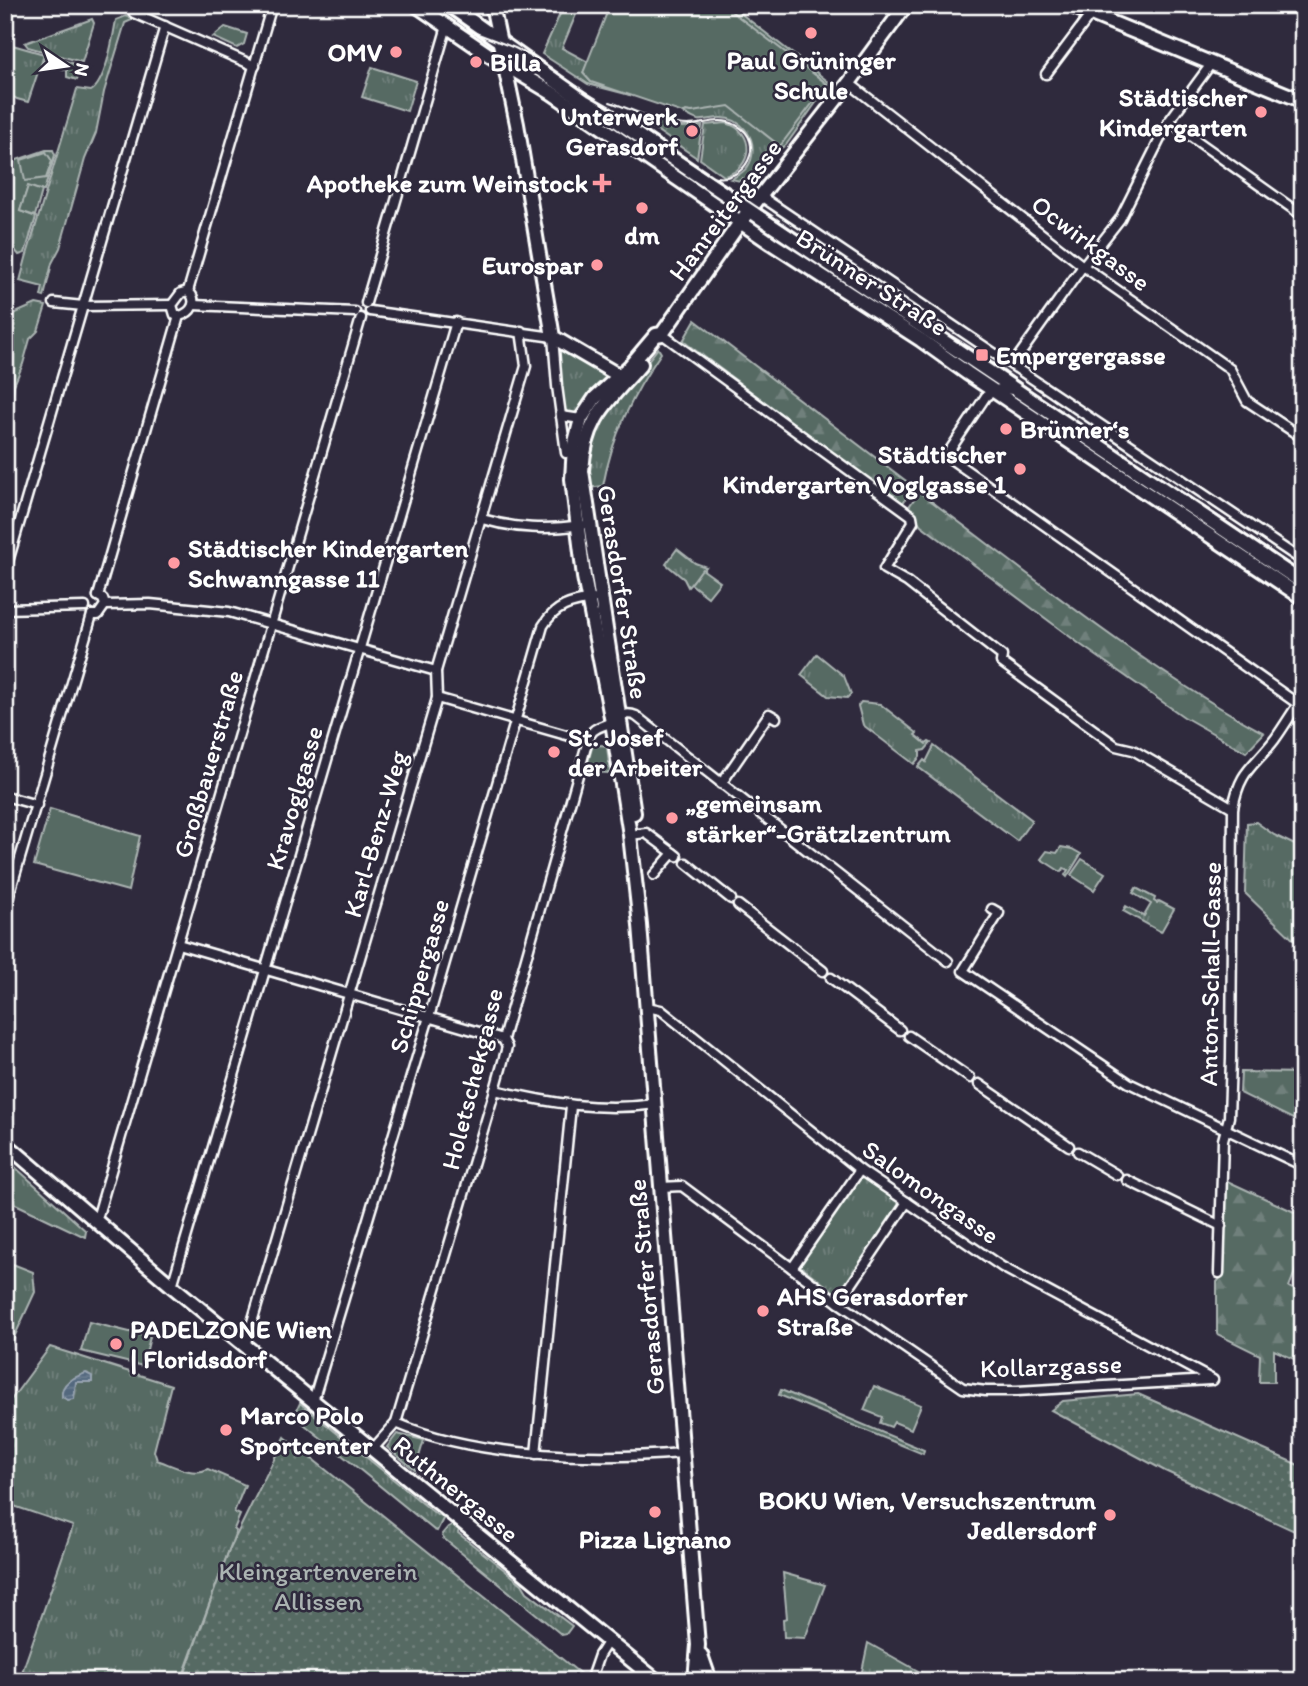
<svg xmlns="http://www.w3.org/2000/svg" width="1308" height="1686" font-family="Itim,sans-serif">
  <defs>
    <pattern id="grass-tufts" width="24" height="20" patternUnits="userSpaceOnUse" patternTransform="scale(1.75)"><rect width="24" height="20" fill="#576a64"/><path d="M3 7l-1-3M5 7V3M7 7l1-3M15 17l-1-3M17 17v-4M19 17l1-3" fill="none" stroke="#70807b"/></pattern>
    <pattern id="forest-firs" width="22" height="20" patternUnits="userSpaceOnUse" patternTransform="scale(1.75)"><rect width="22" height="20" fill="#576a64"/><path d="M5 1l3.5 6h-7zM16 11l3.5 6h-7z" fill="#70807b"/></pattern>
    <pattern id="garden-dots" width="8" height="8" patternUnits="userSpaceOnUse" patternTransform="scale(1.75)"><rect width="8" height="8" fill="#576a64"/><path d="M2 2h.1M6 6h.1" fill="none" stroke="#70807b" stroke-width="1.8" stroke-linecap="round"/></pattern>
    <pattern id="water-rules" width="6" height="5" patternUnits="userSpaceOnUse" patternTransform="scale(1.75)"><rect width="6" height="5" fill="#53687e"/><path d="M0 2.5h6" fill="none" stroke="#6d7f91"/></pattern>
  </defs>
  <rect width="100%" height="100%" fill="#2f2a3d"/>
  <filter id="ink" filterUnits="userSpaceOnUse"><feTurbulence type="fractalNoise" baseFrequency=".0143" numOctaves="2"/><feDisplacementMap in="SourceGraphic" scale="14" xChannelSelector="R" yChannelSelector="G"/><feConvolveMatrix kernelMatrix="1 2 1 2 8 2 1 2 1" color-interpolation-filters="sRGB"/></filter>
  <g filter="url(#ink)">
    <g fill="url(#grass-tufts)" stroke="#abb4b2" stroke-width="2">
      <path d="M564,5H580L562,48L588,62L583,73L591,82L630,95L588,84L542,54Z"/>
      <path d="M735,9L830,83L786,145L775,152L756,179L746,180L742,178L740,181L731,179C741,174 750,168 752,156C756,136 740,118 721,118C714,118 705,121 698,120C694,119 688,115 683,113L686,111L692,112L827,84L732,13Z"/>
      <path d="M126,16L134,19L125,23L104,92L96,133L85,159L60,248L52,263L44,297L41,296L43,287L20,281L26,258L77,89L91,91C106,82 113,37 116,20Z"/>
      <path d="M92,19L94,23L82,62L28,47L25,43Z"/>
      <path d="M225,27L247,34L244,44L237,48L213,37Z"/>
      <path d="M9,44L44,54L41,65L43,69L38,72L28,102L17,99L5,92V47Z"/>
      <path d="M46,55L81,66L77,80L67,77V70L50,65L45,67L43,64Z"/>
      <path d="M372,67L416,81L407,111L362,97Z"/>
      <path d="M635,113L680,127L702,126L697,158L640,119Z"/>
      <path d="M726,123C756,131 754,169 724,176L700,159L705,125Z"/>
      <path d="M46,150H53L55,155L44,191L28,187L20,211L36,217L25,253L19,255L5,238V164Z"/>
      <path d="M776,209L972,342L774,212Z"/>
      <path d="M36,304L46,306L38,331L30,339L23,364L14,385L12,403L5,419V328L9,316Z"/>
      <path d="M567,348L606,374V383C593,399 587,417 565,413L561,408L558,352Z"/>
      <path d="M658,348L661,353C633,394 612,436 603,486L588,488V437Z"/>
      <path d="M1055,397L1303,563V567L1054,400Z"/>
      <path d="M677,549L695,563L706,567L688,587L684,579L666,564Z"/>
      <path d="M817,654L844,676L851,694L847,698L828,696L801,675Z"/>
      <path d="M861,702L880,704L917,733L915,735L926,744L929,742L931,743L925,750L920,751V757L914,764L863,725L858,706Z"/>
      <path d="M593,744L607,746L610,773L588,772L586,770Z"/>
      <path d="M934,746L1032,820L1017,841L918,767L924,760L926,762Z"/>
      <path d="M1256,822L1274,835L1303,849V949L1245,893L1247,823Z"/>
      <path d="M1061,847L1072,849L1081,854L1067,877L1065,875L1068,870L1064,868L1061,872L1041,859L1047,851L1057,853Z"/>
      <path d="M1136,888L1155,898L1154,901L1157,903L1159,901L1174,909L1161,932L1123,911L1126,906L1144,916L1151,904L1133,893Z"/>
      <path d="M5,1158L75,1221L86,1231L85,1237L5,1199Z"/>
      <path d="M862,1175L903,1204L841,1295L837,1294L799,1265Z"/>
      <path d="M5,1261L33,1272L35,1292L5,1357Z"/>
      <path d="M50,1347L171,1385L154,1451L157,1460C172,1465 192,1477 208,1469L245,1485L234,1512L240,1515L234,1529L236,1531L181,1681H19L73,1526L5,1503V1408Z"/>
      <path d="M300,1403L437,1515L442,1512L444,1517L437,1531L434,1530L294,1416Z"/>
      <path d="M397,1434L424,1440L415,1470L387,1447Z"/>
      <path d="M454,1524L460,1527L458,1533L522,1584L527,1592L572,1626L566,1634L562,1635L443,1538L442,1534L448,1527Z"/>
      <path d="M868,1643L936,1681H860Z"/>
    </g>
    <g fill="url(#forest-firs)" stroke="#abb4b2" stroke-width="2">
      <path d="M695,320L914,487L902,504L683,341Z"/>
      <path d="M919,492C1031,575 1141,666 1264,733L1246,752L1184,717L1081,645L921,525L908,508Z"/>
      <path d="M1241,1072L1303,1073V1124L1240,1093Z"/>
      <path d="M1225,1180L1303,1216V1252L1289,1287L1303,1294V1363L1274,1350V1382H1259L1260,1355L1217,1334V1282L1224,1274Z"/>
    </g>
    <g fill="#576a64" stroke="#abb4b2" stroke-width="2">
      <path d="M610,5H723L827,84L780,146L729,106L692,112L686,111L683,113L591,82L583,73Z"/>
      <path d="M46,152L52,161L46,178L25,181L21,160Z"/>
      <path d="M28,186L42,191L35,216L20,211Z"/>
      <path d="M702,569L720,582L708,597L691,584Z"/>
      <path d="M50,809L140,836L128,891L34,865Z"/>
      <path d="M1082,859L1105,873L1094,890L1071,875Z"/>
      <path d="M89,1322L150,1337L143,1366L81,1351Z"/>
      <path d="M874,1386L921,1405L911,1429L894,1422L891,1427L880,1423L882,1417L864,1410Z"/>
      <path d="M781,1390L924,1450L923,1454L779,1395Z"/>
      <path d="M783,1573L825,1585L805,1638L784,1637L783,1619L787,1618Z"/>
    </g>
    <g fill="url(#garden-dots)" stroke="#abb4b2" stroke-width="2">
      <path d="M1138,1394L1303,1467V1535L1165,1471L1051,1410L1063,1401Z"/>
      <path d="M285,1437L582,1675L580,1681H182L229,1550Z"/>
    </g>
    <path fill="url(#water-rules)" stroke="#98a4b2" stroke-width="2" d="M86,1373L92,1376V1382H76L74,1399L68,1400L62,1397C60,1382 75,1377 86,1373Z"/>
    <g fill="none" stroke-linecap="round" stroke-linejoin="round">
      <defs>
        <g id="street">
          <path d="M134,13L255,66"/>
          <path d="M1046,74L1091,14"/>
          <path d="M849,83L1083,266L1230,369L1247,401L1303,438"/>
          <path d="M1169,121L1303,216"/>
          <path d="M762,197L1303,561"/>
          <path d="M188,291L272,5"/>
          <path d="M54,303L83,306L172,305"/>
          <path d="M366,303L447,26"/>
          <path d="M193,305L355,312"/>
          <path d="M370,311L553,337L557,386L566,453"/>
          <path d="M179,316L175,315L172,305L181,293L188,291"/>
          <path d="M179,316C192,313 199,301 188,291"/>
          <path d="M662,334L912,516L913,522L884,569L907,582L1002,656L1001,662L1116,746L1133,750L1233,808"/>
          <path d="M1013,364L1083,266L1120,219L1169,121L1211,64"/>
          <path d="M1014,390L999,389L986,396L950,450L952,460L1298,704"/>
          <path d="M561,416L581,419"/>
          <path d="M482,519C516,529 546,530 582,525"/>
          <path d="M5,572L165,26"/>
          <path d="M98,596L179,316"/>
          <path d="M105,605L150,604L229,612L436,671"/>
          <path d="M5,609L85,607"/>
          <path d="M92,615H98L105,605L103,599L98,596"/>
          <path d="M437,698L587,741"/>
          <path d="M721,784L769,714L776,718"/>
          <path d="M5,796L37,805"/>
          <path d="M630,835L646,833L677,856"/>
          <path d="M686,863L731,899"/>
          <path d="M654,875L673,853"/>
          <path d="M738,905L823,971"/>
          <path d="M5,909L92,615"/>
          <path d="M992,909L999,913L963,971L1129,1083L1303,1166"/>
          <path d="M178,944L503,1039"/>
          <path d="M831,978L900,1030"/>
          <path d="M647,1007L661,1010L860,1170L1002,1267L1213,1380"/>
          <path d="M909,1036L970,1078"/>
          <path d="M979,1084L1069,1146"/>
          <path d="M495,1090C549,1103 600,1112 656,1104"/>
          <path d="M1078,1152L1117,1175"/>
          <path d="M1127,1180L1221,1226"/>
          <path d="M661,1187L682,1186L839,1303L963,1388L986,1391H1017L1210,1380"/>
          <path d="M96,1222L361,318"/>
          <path d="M792,1268L860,1170"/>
          <path d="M1219,1273L1223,1140L1229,1117L1231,1059L1233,808C1240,769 1253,768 1275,739C1285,725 1293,711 1303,697"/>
          <path d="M172,1286L456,322"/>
          <path d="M839,1303L907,1202"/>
          <path d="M245,1346L437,698L436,671L526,366L521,331"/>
          <path d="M313,1401L429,1017L543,626C555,606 571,602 593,599"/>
          <path d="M396,1423C478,1458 594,1460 682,1453"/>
          <path d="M372,1450L396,1423L495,1090L507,1047L503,1039L586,747C587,742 589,735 593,731C598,726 604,726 609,723C620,718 624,711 636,716L948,961"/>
          <path d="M536,1454L571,1106"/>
          <path d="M590,1681L599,1655L608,1641"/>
        </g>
        <g id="secondary">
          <path d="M492,5L517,124L553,337L618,375"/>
          <path d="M1069,5L1303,101"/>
          <path d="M634,813L582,471C585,418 608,402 641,364"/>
          <path d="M5,1143L172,1286L657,1681"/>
          <path d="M701,1655L710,1681"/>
          <path d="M695,1681L698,1645L640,925L630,835L612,722L584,577L572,479L574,446L581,419L595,398L629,367L656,335L662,334L741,221L849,83L906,5"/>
        </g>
        <g id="primary">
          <path d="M416,5L489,55L552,93L771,243L921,340L967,373L1303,598"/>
          <path d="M449,5L584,101L605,113L1303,583"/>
        </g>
      </defs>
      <use href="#street" stroke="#fff" stroke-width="13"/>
      <use href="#secondary" stroke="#fff" stroke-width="18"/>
      <use href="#primary" stroke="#fff" stroke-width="18"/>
      <use href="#street" stroke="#2f2a3d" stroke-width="8"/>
      <use href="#secondary" stroke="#2f2a3d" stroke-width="12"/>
      <use href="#primary" stroke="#2f2a3d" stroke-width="12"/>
      <g stroke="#fff" stroke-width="2">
        <path d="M430,5L465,29L515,48L538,60L904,306L982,355L1027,388L1303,573"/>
        <path d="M610,102C634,110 662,125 688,125C704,125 720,116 736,125C767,141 746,186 711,176"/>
      </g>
    </g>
  </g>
  <g fill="#ff9aa2" stroke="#2f2a3d" stroke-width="2.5">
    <circle cx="811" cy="33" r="7"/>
    <circle cx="396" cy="52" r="7"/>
    <circle cx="476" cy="62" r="7"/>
    <circle cx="1261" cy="112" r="7"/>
    <circle cx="692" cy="131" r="7"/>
    <path d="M598.5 172.5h7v7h7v7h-7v7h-7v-7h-7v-7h7z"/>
    <circle cx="642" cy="208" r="7"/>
    <circle cx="597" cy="265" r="7"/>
    <rect x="975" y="348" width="14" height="14" rx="3.5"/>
    <circle cx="1006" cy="429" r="7"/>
    <circle cx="1020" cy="469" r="7"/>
    <circle cx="174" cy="563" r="7"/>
    <circle cx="554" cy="752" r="7"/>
    <circle cx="672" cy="818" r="7"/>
    <circle cx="763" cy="1311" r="7"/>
    <circle cx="116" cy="1344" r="7"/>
    <circle cx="226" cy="1430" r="7"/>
    <circle cx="655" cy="1512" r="7"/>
    <circle cx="1110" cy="1515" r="7"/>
  </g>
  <g text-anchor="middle" stroke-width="5" stroke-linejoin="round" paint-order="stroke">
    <g font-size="26" font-weight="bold" fill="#fff" stroke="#2f2a3d" text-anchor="start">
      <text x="382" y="61" text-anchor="end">OMV</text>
      <text x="811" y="69" text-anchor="middle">Paul Grüninger<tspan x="811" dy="30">Schule</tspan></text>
      <text x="490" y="71">Billa</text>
      <text x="1247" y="106" text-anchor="end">Städtischer<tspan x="1247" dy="30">Kindergarten</tspan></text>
      <text x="678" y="125" text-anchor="end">Unterwerk<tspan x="678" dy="30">Gerasdorf</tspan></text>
      <text x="588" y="192" text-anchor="end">Apotheke zum Weinstock</text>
      <text x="642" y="244" text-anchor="middle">dm</text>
      <text x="583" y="274" text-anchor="end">Eurospar</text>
      <text x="996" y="364">Empergergasse</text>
      <text x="1020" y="438">Brünner‘s</text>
      <text x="1006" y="463" text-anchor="end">Städtischer<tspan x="1006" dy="30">Kindergarten Voglgasse 1</tspan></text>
      <text x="188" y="557">Städtischer Kindergarten<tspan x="188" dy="30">Schwanngasse 11</tspan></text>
      <text x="568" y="746">St. Josef<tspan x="568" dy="30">der Arbeiter</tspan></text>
      <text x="686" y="812">„gemeinsam<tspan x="686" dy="30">stärker“-Grätzlzentrum</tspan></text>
      <text x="777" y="1305">AHS Gerasdorfer<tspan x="777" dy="30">Straße</tspan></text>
      <text x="130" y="1338">PADELZONE Wien<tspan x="130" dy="30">| Floridsdorf</tspan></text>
      <text x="240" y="1424">Marco Polo<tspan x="240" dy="30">Sportcenter</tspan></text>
      <text x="1096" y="1509" text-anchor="end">BOKU Wien, Versuchszentrum<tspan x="1096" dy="30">Jedlersdorf</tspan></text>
      <text x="655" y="1548" text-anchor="middle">Pizza Lignano</text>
    </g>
    <g font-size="26" fill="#fff" stroke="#2f2a3d">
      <text transform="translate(725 210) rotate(-53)" y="9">Hanreitergasse</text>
      <text transform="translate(1091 243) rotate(37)" y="9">Ocwirkgasse</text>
      <text transform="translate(872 282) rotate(33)" y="9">Brünner Straße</text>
      <text transform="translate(623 592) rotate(81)" y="9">Gerasdorfer Straße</text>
      <text transform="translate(208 764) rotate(-74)" y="9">Großbauerstraße</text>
      <text transform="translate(294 798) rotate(-74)" y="9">Kravoglgasse</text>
      <text transform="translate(375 834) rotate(-74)" y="9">Karl-Benz-Weg</text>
      <text transform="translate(1210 974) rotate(-89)" y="9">Anton-Schall-Gasse</text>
      <text transform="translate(419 976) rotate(-74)" y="9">Schippergasse</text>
      <text transform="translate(472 1079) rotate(-76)" y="9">Holetschekgasse</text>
      <text transform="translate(931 1192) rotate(35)" y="9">Salomongasse</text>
      <text transform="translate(646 1287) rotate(-95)" y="9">Gerasdorfer Straße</text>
      <text transform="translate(1051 1366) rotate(-2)" y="9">Kollarzgasse</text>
      <text transform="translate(456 1489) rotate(39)" y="9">Ruthnergasse</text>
    </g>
    <g font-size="26" fill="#abb4b2" stroke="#2f2a3d">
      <text x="318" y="1580">Kleingartenverein<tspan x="318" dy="30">Allissen</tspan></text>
    </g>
  </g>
  <rect width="1308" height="1686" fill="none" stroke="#2f2a3d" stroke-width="28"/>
  <rect x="14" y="14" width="1280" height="1658" fill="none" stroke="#fff" stroke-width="2.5" filter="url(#ink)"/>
  <g transform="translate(66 66) rotate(103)" stroke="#2f2a3d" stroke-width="5" paint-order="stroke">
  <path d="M0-5L12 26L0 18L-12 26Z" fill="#ffffff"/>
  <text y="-10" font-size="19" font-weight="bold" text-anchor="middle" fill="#ffffff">N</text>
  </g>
</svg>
